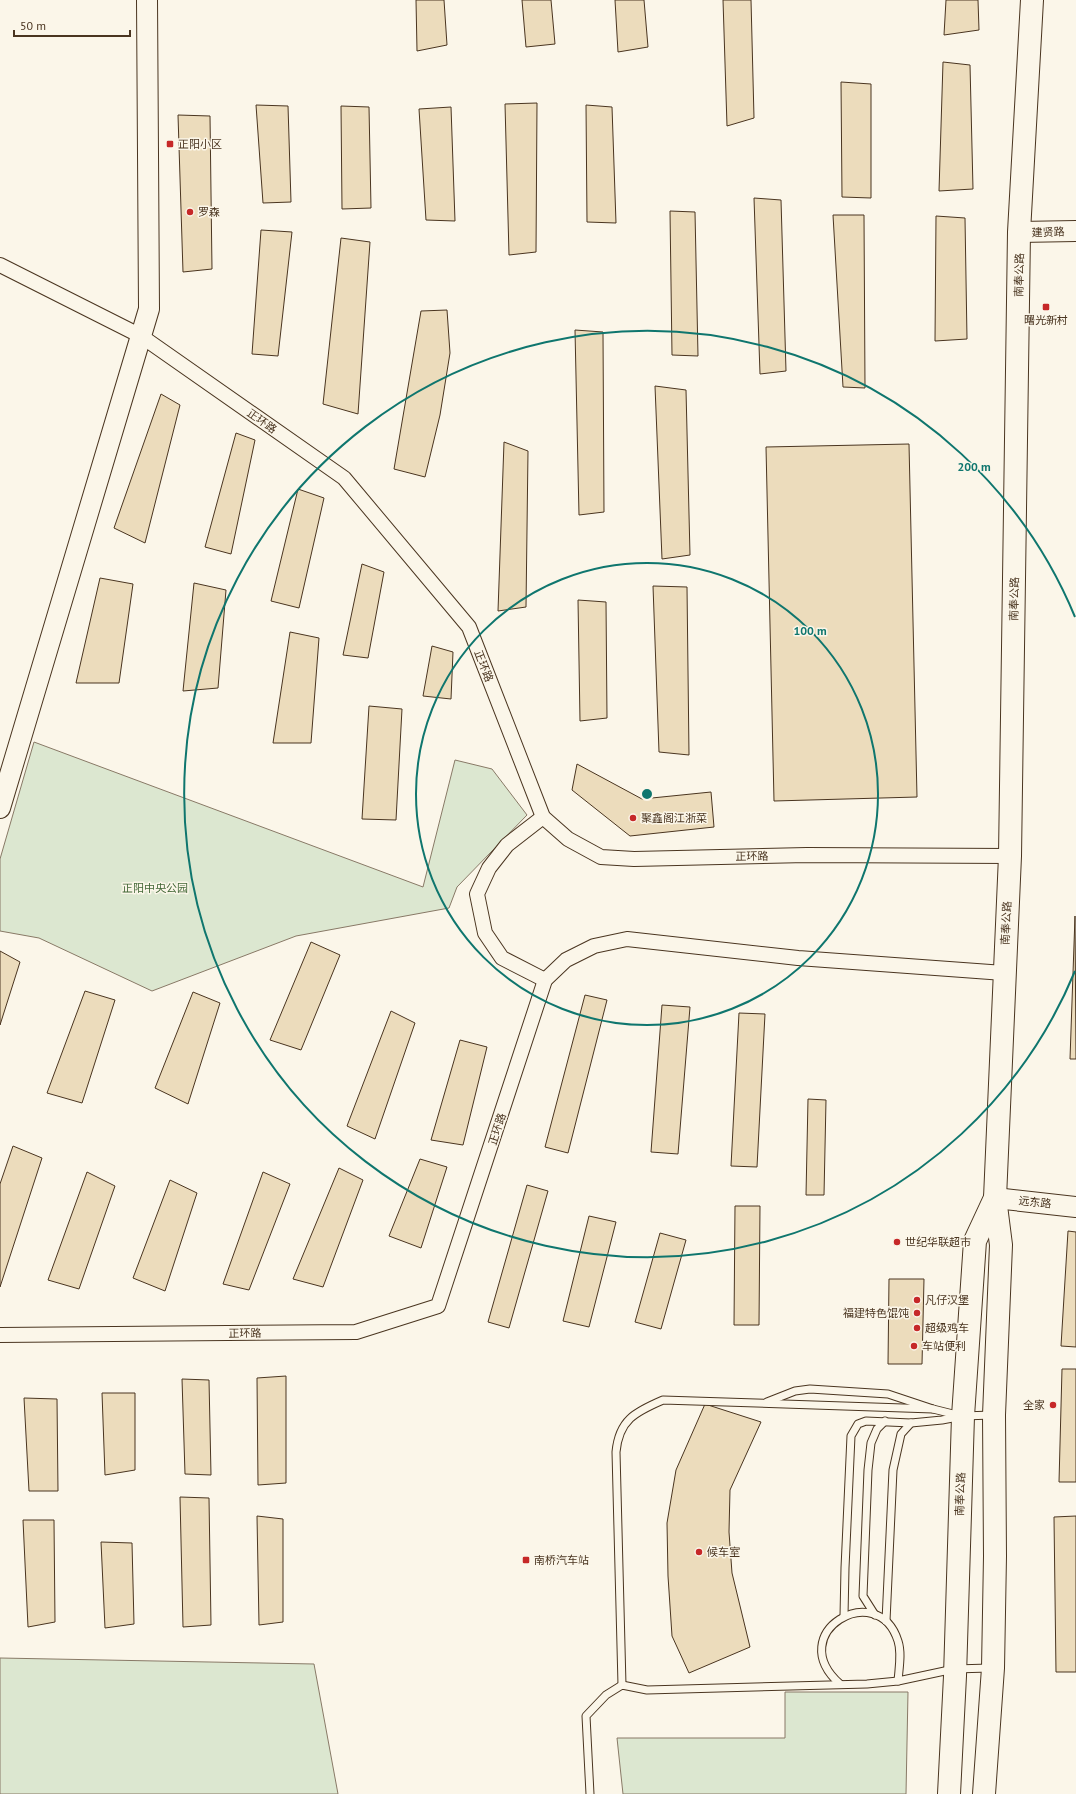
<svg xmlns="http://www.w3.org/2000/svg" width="1076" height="1794" font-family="'PT Sans','Noto Sans SC',sans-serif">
  <rect width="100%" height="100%" fill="#fbf6e9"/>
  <g fill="#dce7d0" stroke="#887966">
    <path d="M34,742L423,887L455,760L492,769L527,815L457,887L449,908L296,936L152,991L39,938L0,931V859Z"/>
    <path d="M0,1658L314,1664L338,1794H0Z"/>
    <path d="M785,1692H908L906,1794H623L617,1738H785Z"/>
  </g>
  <g fill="#ecdcbc" stroke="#4a3520">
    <path d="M416,0H444L447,45L417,51Z"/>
    <path d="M522,0H551L555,44L526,47Z"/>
    <path d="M615,0H644L648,47L618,52Z"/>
    <path d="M723,0H751L754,118L727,126Z"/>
    <path d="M946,0H978L979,30L944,35Z"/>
    <path d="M943,62L970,65L973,189L939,191Z"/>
    <path d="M841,82L871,84V198L842,197Z"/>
    <path d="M537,103L536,252L509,255L505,104Z"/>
    <path d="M256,105L288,106L291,202L263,203Z"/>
    <path d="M586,105L612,107L616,223L587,222Z"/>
    <path d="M341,106L369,107L371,208L342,209Z"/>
    <path d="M451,107L455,221L426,220L419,109Z"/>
    <path d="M178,115L210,116L212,269L183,272Z"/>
    <path d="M754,198L781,200L786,371L760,374Z"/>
    <path d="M670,211L695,212L698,356L672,355Z"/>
    <path d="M833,215H864L865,388L843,387Z"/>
    <path d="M936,216L965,218L967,339L935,341Z"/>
    <path d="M261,230L292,232L278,356L252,354Z"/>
    <path d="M341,238L370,242L358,414L323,404Z"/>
    <path d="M447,310L450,353L440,415L425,477L394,469L421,311Z"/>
    <path d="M575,330L603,332L604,512L579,515Z"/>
    <path d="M655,386L686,390L690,555L662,559Z"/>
    <path d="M161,394L180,405L145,543L114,528Z"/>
    <path d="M236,433L255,440L231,554L205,547Z"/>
    <path d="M504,442L528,451L526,607L498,611Z"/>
    <path d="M909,444L917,797L774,801L766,447Z"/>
    <path d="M298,489L324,498L299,608L271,601Z"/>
    <path d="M362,564L384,572L368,658L343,655Z"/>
    <path d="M100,578L133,584L119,683H76Z"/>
    <path d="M194,583L226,590L218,688L183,691Z"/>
    <path d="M653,586L687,587L689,755L659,752Z"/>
    <path d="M578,600L606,602L607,718L580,721Z"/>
    <path d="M290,632L319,638L311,743H273Z"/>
    <path d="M432,646L453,652L451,699L423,696Z"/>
    <path d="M369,706L402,709L396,820L362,819Z"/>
    <path d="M577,764L642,799L711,792L714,827L630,836L572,790Z"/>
    <path d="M1075,916L1076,1059H1070Z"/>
    <path d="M311,942L340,955L301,1050L270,1040Z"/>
    <path d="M0,951L20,962L0,1025Z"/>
    <path d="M85,991L115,1000L82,1103L47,1093Z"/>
    <path d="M193,992L220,1003L188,1104L155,1088Z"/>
    <path d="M585,995L607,1000L568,1153L545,1147Z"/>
    <path d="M662,1005L690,1007L678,1154L651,1152Z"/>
    <path d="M391,1011L415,1023L375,1139L347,1126Z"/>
    <path d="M739,1013L765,1014L757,1167L731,1166Z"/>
    <path d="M460,1040L487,1047L463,1145L431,1140Z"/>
    <path d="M808,1099L826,1100L824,1195H806Z"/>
    <path d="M13,1146L42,1158L0,1287V1184Z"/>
    <path d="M420,1159L447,1167L421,1248L389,1236Z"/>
    <path d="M339,1168L363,1180L323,1287L293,1279Z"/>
    <path d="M87,1172L115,1186L79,1289L48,1280Z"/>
    <path d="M263,1172L290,1184L249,1290L223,1284Z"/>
    <path d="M170,1180L197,1193L165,1291L133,1278Z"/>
    <path d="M527,1185L548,1191L509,1328L488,1322Z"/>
    <path d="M735,1206H760L759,1325H734Z"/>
    <path d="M589,1216L616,1222L589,1327L563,1321Z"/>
    <path d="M1068,1231L1076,1232V1347L1061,1346Z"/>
    <path d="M660,1233L686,1240L661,1329L635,1322Z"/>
    <path d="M889,1279H924L922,1364H888Z"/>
    <path d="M1062,1369H1076V1482H1059Z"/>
    <path d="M286,1376V1483L258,1485L257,1378Z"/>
    <path d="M182,1379L209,1380L211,1475L185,1474Z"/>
    <path d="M102,1393H135V1470L105,1475Z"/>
    <path d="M24,1398L57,1399L58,1491H29Z"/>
    <path d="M705,1404L761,1422L730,1490L729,1532L732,1573L750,1647L689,1673L672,1636L668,1576L667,1523L676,1470Z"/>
    <path d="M180,1497L209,1498L211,1625L183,1627Z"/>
    <path d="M257,1516L283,1519V1622L259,1625Z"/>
    <path d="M1076,1516V1672H1056L1054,1517Z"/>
    <path d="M23,1520H54L55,1622L28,1627Z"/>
    <path d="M101,1542L132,1543L134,1624L105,1628Z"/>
  </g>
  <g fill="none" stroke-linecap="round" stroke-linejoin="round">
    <defs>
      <g id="lane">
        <path d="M767,1402L795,1391L810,1389L888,1394L933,1409L961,1416"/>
        <path d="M875,1615L863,1596L868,1470L871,1443L877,1429L885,1421"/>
        <path d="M844,1616L845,1568L851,1436L858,1424L866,1421L911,1423L942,1420L963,1416L992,1415"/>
        <path d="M886,1621L893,1470L901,1434L911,1423"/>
        <path d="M840,1684C782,1633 878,1577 898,1641C902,1653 899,1668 898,1681"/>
        <path d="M622,1685L616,1452C619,1420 635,1412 663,1400L933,1409"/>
        <path d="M590,1794L586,1716L606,1695L622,1685L647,1690L867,1684L898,1681L954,1669L990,1668"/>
      </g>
      <g id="street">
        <path d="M0,265L141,336L344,478L469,627L543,817L568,839L601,857L634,859L807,855L1010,856"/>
        <path d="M543,817L507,845L489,868L477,894L485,933L502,958L545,980"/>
        <path d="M0,1335L356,1332L438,1306L545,980L566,960L594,946L627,939L798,958L1004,973"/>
      </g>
      <g id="secondary">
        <path d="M1019,232L1076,231"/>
        <path d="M0,808L149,309L147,0"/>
        <path d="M995,1198L1076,1207"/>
      </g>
      <g id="primary">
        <path d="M949,1794L955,1676L963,1416L975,1241L995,1198"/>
        <path d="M984,1794L993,1668L995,1556L994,1415L1001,1245L995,1198L1010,856L1019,232L1032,0"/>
      </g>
    </defs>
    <use href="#lane" stroke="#4a3520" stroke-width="9"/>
    <use href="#street" stroke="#4a3520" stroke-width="16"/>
    <use href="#secondary" stroke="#4a3520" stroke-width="22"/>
    <use href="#primary" stroke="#4a3520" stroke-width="24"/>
    <use href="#lane" stroke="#fbf6e9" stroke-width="7"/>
    <use href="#street" stroke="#fbf6e9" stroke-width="14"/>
    <use href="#secondary" stroke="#fbf6e9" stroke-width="20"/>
    <use href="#primary" stroke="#fbf6e9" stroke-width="22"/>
  </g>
  <g fill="none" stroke="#0f766e" stroke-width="2">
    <circle cx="647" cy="794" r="231"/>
    <path d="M1075 971A463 463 0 1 1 1075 617"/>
  </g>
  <g fill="#c62828" stroke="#fbf6e9" stroke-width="1.5">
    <rect x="166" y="140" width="8" height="8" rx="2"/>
    <circle cx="190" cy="212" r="4"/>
    <rect x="1042" y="303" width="8" height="8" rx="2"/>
    <circle cx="633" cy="818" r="4"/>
    <circle cx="897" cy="1242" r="4"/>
    <circle cx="917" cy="1300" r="4"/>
    <circle cx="917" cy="1313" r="4"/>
    <circle cx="917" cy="1328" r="4"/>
    <circle cx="914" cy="1346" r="4"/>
    <circle cx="1053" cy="1405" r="4"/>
    <circle cx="699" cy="1552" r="4"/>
    <rect x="522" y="1556" width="8" height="8" rx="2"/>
  </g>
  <g text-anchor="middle" stroke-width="3" stroke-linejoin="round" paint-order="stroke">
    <g font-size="11" fill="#4a3520" stroke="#fbf6e9" text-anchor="start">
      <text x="178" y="148">正阳小区</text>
      <text x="198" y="216">罗森</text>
      <text x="1046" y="324" text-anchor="middle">曙光新村</text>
      <text x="641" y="822">聚鑫阁江浙菜</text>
      <text x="905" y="1246">世纪华联超市</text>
      <text x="925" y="1304">凡仔汉堡</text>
      <text x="909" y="1317" text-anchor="end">福建特色馄饨</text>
      <text x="925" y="1332">超级鸡车</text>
      <text x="922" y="1350">车站便利</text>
      <text x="1045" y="1409" text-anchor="end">全家</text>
      <text x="707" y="1556">候车室</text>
      <text x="534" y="1564">南桥汽车站</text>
    </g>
    <g font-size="11" fill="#4a3520" stroke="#fbf6e9">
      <text transform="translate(1048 232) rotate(-2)" y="4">建贤路</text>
      <text transform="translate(1019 275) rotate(-89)" y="4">南奉公路</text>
      <text transform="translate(262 421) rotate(35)" y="4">正环路</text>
      <text transform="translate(1014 599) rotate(-89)" y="4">南奉公路</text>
      <text transform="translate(484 666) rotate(69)" y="4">正环路</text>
      <text transform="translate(752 856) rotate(-1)" y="4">正环路</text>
      <text transform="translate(1006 923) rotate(-87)" y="4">南奉公路</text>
      <text transform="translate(497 1129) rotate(-72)" y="4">正环路</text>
      <text transform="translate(1035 1202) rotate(6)" y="4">远东路</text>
      <text transform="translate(245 1333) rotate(-1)" y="4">正环路</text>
      <text transform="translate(960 1494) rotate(-88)" y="4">南奉公路</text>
    </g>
    <g font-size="11" fill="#436837" stroke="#fbf6e9">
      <text x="155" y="892">正阳中央公园</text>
    </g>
  </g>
  <circle cx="647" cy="794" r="6" fill="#0f766e" stroke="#fbf6e9" stroke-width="2"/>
  <g font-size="12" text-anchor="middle" font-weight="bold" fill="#0f766e" stroke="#fbf6e9" stroke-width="3" stroke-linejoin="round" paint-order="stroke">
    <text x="974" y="471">200 m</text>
    <text x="810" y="635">100 m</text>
  </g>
  <path d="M14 30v6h116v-6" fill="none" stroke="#4a3520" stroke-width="2"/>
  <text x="20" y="30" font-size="12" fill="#4a3520" stroke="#fbf6e9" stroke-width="3" paint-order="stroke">50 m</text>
</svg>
